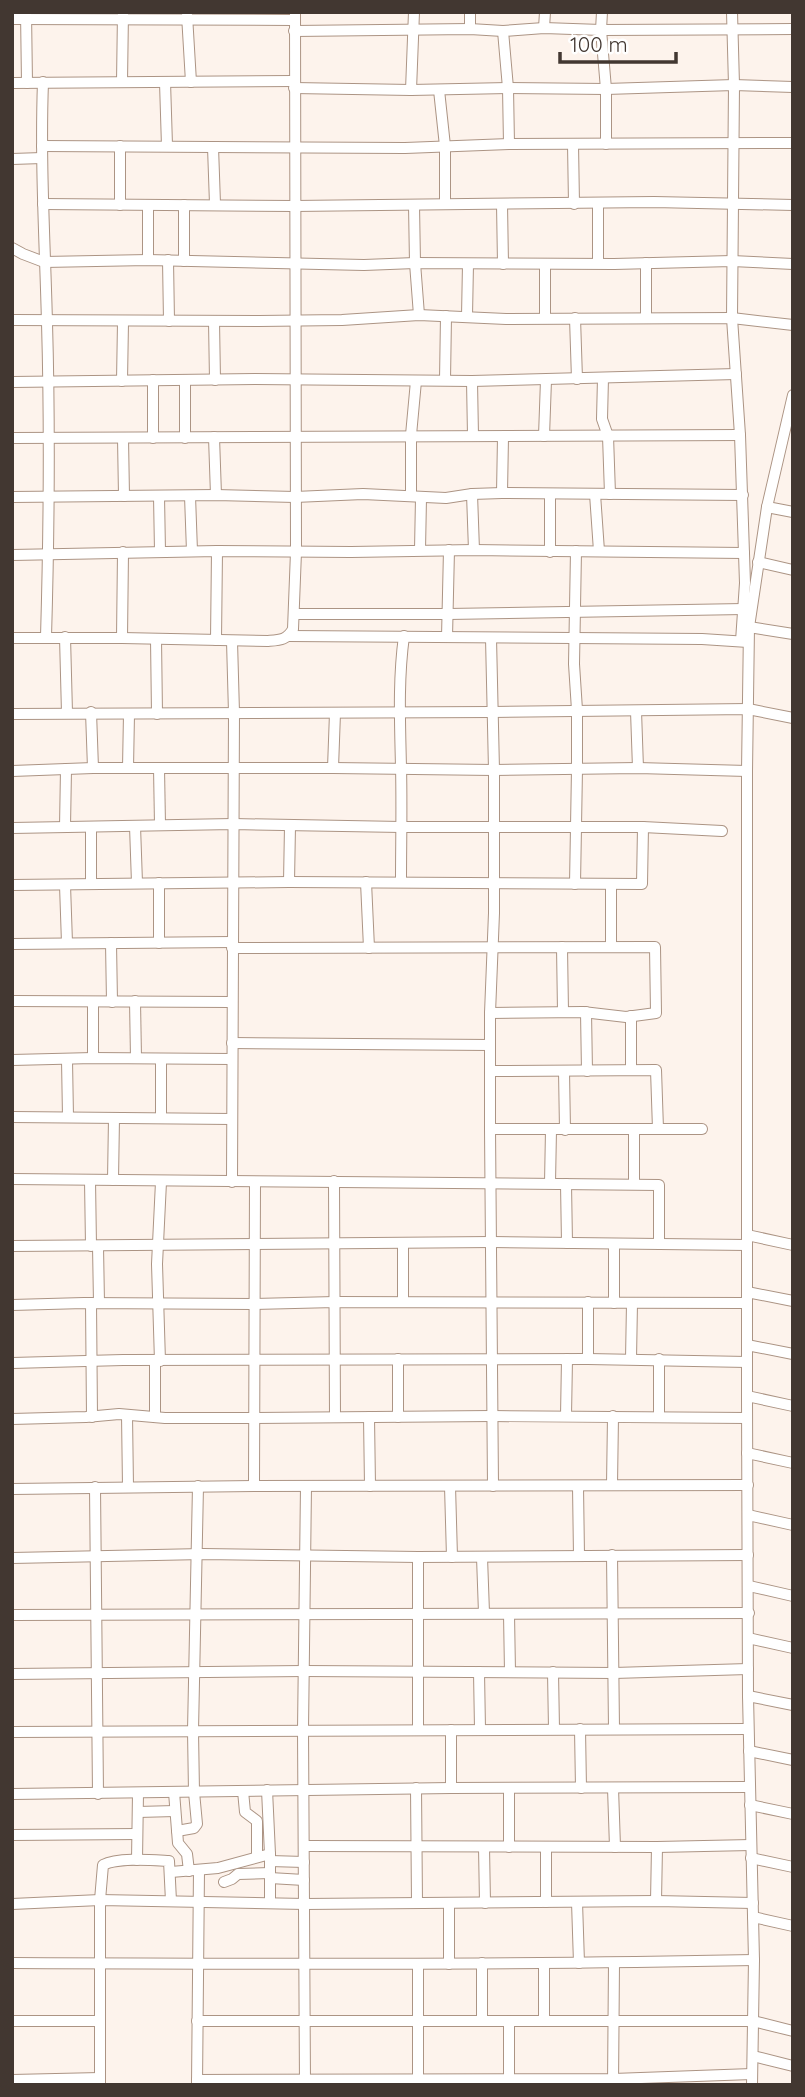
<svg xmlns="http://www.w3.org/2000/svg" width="805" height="2097" font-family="Quicksand,sans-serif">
  <rect width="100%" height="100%" fill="#fdf3ec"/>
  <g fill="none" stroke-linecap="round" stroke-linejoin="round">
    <defs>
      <g id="minor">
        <path d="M26,12L27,83"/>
        <path d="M470,12V29"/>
        <path d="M602,12L601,30L606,89V144"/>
        <path d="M732,12L734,85L732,318L740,435L745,583L741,641"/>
        <path d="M187,15L191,82"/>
        <path d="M12,19L294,20"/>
        <path d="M544,28L545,12"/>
        <path d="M294,31L470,29L503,31L544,28L601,30L793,29"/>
        <path d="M503,31L508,88L509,144"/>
        <path d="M43,82C40,163 45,243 47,323C50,427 49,533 46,637"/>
        <path d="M122,82L123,12"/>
        <path d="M165,82L167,146"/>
        <path d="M12,83L294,81"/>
        <path d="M294,88L411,90L508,88L606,89L734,85L793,87"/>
        <path d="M411,90L414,12"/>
        <path d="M439,90L445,146V204"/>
        <path d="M573,144L574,204"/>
        <path d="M42,146L405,148L509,144L793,143"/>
        <path d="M120,146V205"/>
        <path d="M213,147L215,204"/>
        <path d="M12,159L42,158"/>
        <path d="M43,204L294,206L654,202L793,205"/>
        <path d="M502,204L503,264"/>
        <path d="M598,204V263"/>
        <path d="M184,205V261"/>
        <path d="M414,205L415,263L419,315"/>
        <path d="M12,248L23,254L44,262L148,260L364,265L415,263L614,264L732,261L793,264"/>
        <path d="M148,260V205"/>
        <path d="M168,260L169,321"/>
        <path d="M467,316L468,264"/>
        <path d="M545,318V264"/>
        <path d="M575,318L577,379"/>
        <path d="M646,318V263"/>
        <path d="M12,320L259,321L342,320L419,315L506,319L732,318L793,325"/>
        <path d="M214,321L215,380"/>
        <path d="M603,378L602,419L608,436L610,494"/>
        <path d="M153,380V438"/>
        <path d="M445,380L446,316"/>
        <path d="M122,381L123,322"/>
        <path d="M472,381L473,436"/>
        <path d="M12,382L255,379L472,381L736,374"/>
        <path d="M544,436L546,380"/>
        <path d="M214,437L216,495"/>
        <path d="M12,438L740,435"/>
        <path d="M123,438L124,496"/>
        <path d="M185,438V380"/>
        <path d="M502,493L503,437"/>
        <path d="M472,494L474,550"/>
        <path d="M550,494V552"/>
        <path d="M595,494L599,551"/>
        <path d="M411,495V435L416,381"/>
        <path d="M159,496L160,551"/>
        <path d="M190,496L192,551"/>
        <path d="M12,497L216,495L295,497L363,494L446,498L472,494L502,493L743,495"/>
        <path d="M767,507L793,512"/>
        <path d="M420,550L421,498"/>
        <path d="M12,555L217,551L351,552L474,550L744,553"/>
        <path d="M758,562L793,570"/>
        <path d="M294,614H448L744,609"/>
        <path d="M749,627L793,634"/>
        <path d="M289,636L702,639L748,642"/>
        <path d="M65,637L67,713"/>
        <path d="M447,637L449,550"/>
        <path d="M12,638H122L268,641C280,640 287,640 293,629L296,552L295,12"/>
        <path d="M122,638L123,552"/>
        <path d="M491,638L494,770V913L490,1013V1129L493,1486"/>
        <path d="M156,639L157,714"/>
        <path d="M216,640L217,551"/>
        <path d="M636,711L638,768"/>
        <path d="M91,712L93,768"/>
        <path d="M12,714L492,712L748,709L793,718"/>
        <path d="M128,768L129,714"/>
        <path d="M159,768L160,825"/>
        <path d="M333,768L335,713"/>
        <path d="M12,771L93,768H333L494,770L638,768L747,771"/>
        <path d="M135,826L137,883"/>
        <path d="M65,827L66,769"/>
        <path d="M12,828L233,824L401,827H643L722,831"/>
        <path d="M289,882L290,826"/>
        <path d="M366,882L369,948"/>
        <path d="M401,882C401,844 402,806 401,767C400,723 398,680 404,636"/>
        <path d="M159,883V943"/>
        <path d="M91,884V827"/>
        <path d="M575,884L577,769V710L574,664L576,551"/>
        <path d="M611,884V946"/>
        <path d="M12,885L289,882L642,884L643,827"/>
        <path d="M65,885L67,943"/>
        <path d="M111,943L112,1002"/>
        <path d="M12,944L232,942"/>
        <path d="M562,947L563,1012"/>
        <path d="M232,948L655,947L656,1013L626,1017L583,1012L490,1013"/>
        <path d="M12,1001L232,1002"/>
        <path d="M135,1001L136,1058"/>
        <path d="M586,1012L587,1071"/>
        <path d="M631,1016V1070"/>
        <path d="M232,1043L490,1045"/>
        <path d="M93,1058V1002"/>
        <path d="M12,1060L93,1058L232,1059"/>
        <path d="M67,1060L68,1117"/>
        <path d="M490,1071L656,1070L658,1129"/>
        <path d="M564,1071L565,1130"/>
        <path d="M12,1117L232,1119"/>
        <path d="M161,1118V1059"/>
        <path d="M490,1129H702"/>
        <path d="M12,1179L659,1185V1244"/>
        <path d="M90,1180L91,1246"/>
        <path d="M113,1180L114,1118"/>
        <path d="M334,1181L335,1417"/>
        <path d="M232,1182L234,713L232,641"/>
        <path d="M550,1183L551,1130"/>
        <path d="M566,1184L567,1243"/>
        <path d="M634,1184V1129"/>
        <path d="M747,1235L793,1245"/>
        <path d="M12,1246L492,1242L747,1245"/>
        <path d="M98,1246L99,1303"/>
        <path d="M747,1292L793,1301"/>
        <path d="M403,1302V1244"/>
        <path d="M588,1302V1359"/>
        <path d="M91,1303L92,1417"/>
        <path d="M614,1303V1244"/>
        <path d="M12,1305L84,1303L254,1304L335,1302L747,1303"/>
        <path d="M747,1345L793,1354"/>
        <path d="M631,1359L632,1303"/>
        <path d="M155,1361V1417"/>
        <path d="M160,1361L157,1264L161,1182"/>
        <path d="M12,1363L123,1360L588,1359L747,1362"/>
        <path d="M747,1396L793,1406"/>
        <path d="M127,1415L128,1487"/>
        <path d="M566,1416L567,1359"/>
        <path d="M369,1417L370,1486"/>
        <path d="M398,1417V1359"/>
        <path d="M659,1417V1359"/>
        <path d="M12,1419L86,1417L119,1414L165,1418H255L492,1416L747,1418"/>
        <path d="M747,1453L793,1463"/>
        <path d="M612,1485L613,1416"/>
        <path d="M254,1486L255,1182"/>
        <path d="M450,1486L452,1557"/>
        <path d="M578,1486L579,1556"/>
        <path d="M95,1487L98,1794"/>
        <path d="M12,1489L254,1486L748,1485"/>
        <path d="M748,1515L793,1525"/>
        <path d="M612,1555L614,1729"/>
        <path d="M482,1557L484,1613"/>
        <path d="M12,1558L203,1554L418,1557L748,1555"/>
        <path d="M749,1586L793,1596"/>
        <path d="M509,1614L510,1672"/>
        <path d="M12,1615L749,1613"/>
        <path d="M748,1638L793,1648"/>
        <path d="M479,1672L480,1729"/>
        <path d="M553,1672L554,1729"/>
        <path d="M12,1674L304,1671L614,1673L748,1669"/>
        <path d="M748,1696L793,1705"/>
        <path d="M580,1729L581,1788"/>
        <path d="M418,1730V1557"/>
        <path d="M12,1732L748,1729"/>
        <path d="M749,1751L793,1760"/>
        <path d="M416,1788L417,1903"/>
        <path d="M451,1788V1730"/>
        <path d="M509,1788V1847"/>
        <path d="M613,1788L615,1847"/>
        <path d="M267,1790L270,1854V1903"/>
        <path d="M243,1791L245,1812L257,1821V1857"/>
        <path d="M174,1792L178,1843L187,1854L189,1871"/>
        <path d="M12,1794L451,1788L749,1787"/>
        <path d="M750,1805L793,1814"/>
        <path d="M138,1812L175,1811"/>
        <path d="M177,1831L194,1828L197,1824L194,1792L193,1731L198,1486"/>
        <path d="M12,1835L137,1834"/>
        <path d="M304,1846L657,1847L751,1845"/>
        <path d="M484,1847L485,1903"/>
        <path d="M546,1847V1902"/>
        <path d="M751,1858L793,1867"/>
        <path d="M137,1860L138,1793"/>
        <path d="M270,1861L304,1862"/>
        <path d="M171,1872L218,1868L270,1854"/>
        <path d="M270,1878L304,1880"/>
        <path d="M224,1882L232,1879L238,1874L270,1873"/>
        <path d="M656,1901L657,1847"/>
        <path d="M577,1902L579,1963"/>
        <path d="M449,1903V1964"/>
        <path d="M12,1904L100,1900L305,1904L656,1901L753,1903"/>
        <path d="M753,1917L793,1926"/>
        <path d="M12,1963C260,1964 507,1965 754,1960"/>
        <path d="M482,1963V2021"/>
        <path d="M418,1964V2085"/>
        <path d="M12,2021H99"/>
        <path d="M197,2021H753L793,2031"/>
        <path d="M509,2021V2079"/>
        <path d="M544,2021V1964"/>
        <path d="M753,2056L793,2066"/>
        <path d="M12,2080L100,2078"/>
        <path d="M197,2080L613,2079L752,2074"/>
        <path d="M100,2085V1900L103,1865C118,1857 152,1860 169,1861L171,1901"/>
        <path d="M197,2085L199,1870"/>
        <path d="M305,2085L303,1730L306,1486"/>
        <path d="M613,2085L614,1963"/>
        <path d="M752,2085L754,1960L748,1696L747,1396V771L749,627L767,507L793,395"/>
      </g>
    </defs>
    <use href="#minor" stroke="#ac9484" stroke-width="12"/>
    <use href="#minor" stroke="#fff" stroke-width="10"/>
  </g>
  <rect width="805" height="2097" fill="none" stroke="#423731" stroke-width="28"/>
  <path d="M560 52v10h116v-10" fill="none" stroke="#423731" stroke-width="3.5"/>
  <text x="570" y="52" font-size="21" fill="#423731" stroke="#ffffff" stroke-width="5" paint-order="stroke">100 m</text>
</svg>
